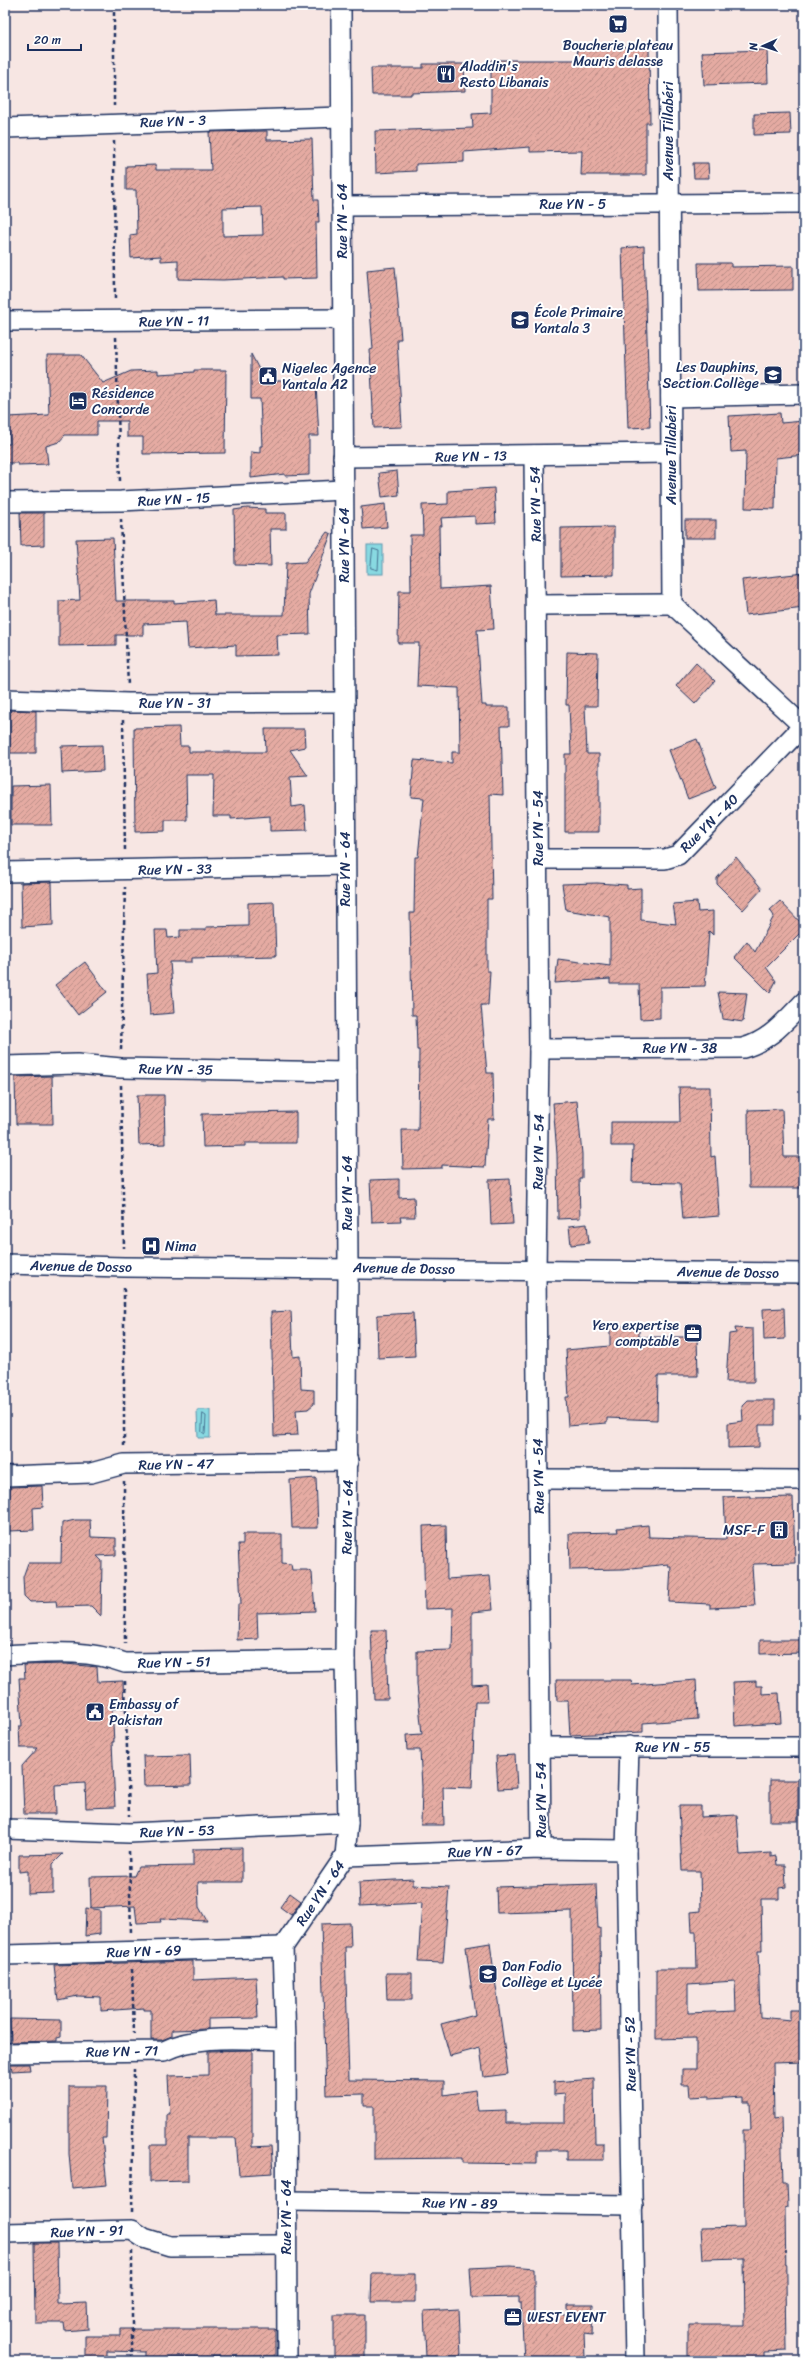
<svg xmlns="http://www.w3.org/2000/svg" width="809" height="2366" font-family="Sriracha,sans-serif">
  <defs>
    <pattern id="building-hatch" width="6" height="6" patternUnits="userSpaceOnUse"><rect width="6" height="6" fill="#e5aba2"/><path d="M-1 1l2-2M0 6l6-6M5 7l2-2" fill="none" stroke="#b98c87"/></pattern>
  </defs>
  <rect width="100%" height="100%" fill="#f7e6e3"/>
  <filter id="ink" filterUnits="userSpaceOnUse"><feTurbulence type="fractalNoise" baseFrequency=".025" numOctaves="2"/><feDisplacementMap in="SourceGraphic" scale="8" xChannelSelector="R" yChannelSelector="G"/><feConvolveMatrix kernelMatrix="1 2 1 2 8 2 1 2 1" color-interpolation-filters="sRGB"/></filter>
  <g filter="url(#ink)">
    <g fill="#88d9e1" stroke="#5c95ad">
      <rect x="367" y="545" width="16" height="29"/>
      <path d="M197,1410H210V1438H198Z"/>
    </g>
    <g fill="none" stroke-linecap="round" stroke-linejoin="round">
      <g stroke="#477392" stroke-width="1">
        <path d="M373,549L379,551L378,570L371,568Z"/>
        <path d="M203,1414L206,1416L205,1434L202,1432Z"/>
      </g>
    </g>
    <g fill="url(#building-hatch)" stroke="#1b2f5e" fill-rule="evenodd">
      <path d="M578,46L649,48L650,123H646V175H581L582,151L530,152V147L464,152V162L416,164V171L376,173L375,131L473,128L472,114L491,113V60H577Z"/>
      <path d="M767,50L768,83L704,85L702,52Z"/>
      <path d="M423,64H464L465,91L411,93V95H372L371,68H423Z"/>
      <path d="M790,113L791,134L754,135V114Z"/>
      <path d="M267,131V140L312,139L314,200H318L319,222H316L317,278L283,279V277L223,280L178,279V260L161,261V256L131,258L130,235L137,234L136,190H126V166L156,165V170H211L209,132ZM262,207L263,235L223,236V208Z"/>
      <path d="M693,163H708L709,178H694Z"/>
      <path d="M644,246L650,427L628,428L622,248Z"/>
      <path d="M698,263H731V267L793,266V290L699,291Z"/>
      <path d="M395,267L401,339H397L402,427L374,428L370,350L373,349L367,270Z"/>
      <path d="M251,354L265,381H285L295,389H308L316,385L319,436H309V475L285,476V474L251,478V452L260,453V446H262L260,399H251Z"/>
      <path d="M47,355H81L103,383L131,371L158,370V374L194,372V370H226L225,453L143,454V437H127V421H97V435H65L59,442L46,446L48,464L18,465V463H5V444H10L8,417L49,415Z"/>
      <path d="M780,413L781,423L804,421V455L776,458L775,509L745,508L746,451L731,452L729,416Z"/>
      <path d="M397,471L399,495L382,497L379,473Z"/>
      <path d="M494,488L496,523L475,524V516L441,518L442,526H439L440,589L491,586L494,629L477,630L482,705H486V707H509V726H501L503,795L490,794L492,899H487V971H490L488,1005H481L487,1073H493L494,1119H488L485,1167L442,1165V1168L403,1169L402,1130H418L419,1050H417L416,1015H412L410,913H414L415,857H418L424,798L411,797L414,760L452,763V752H460L459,688L417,686L419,643H398L399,591H411L410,535H423L422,505L448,504V491Z"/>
      <path d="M385,504L387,527L363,529L361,507Z"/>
      <path d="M247,508L265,509V513H286V529H270L271,566L235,565L234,510Z"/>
      <path d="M20,513H44V545L21,546Z"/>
      <rect x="685" y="520" width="31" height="18"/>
      <path d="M614,527V575L561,576V528Z"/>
      <path d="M327,532L331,534L309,594L310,634L277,635L278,655L236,656V645L188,648L186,622L143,624V635H116V645L59,646V601L80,600L76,539L113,538L116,601H174V603L214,600L215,615H284L286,563L305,562Z"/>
      <path d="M804,573V608L746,615L742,580Z"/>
      <path d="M567,652L598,653L597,706H585L587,754H599V832H565V754H571L569,705H566Z"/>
      <path d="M696,663L715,681L695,704L676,686Z"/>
      <path d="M10,710L36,711V753H10Z"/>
      <path d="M179,727L180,746H189V752H266L265,729H304L305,747L290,750L308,776L290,777L292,807L305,805L307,830L270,831V816L231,819V816H213L214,775H186L187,820H165V831L135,832L134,728Z"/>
      <path d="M697,739L716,788L688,799L669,750Z"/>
      <path d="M102,745L103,771L62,773L61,746Z"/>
      <path d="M51,785L52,825H11V786Z"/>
      <path d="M736,857L762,889L743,910L717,884V878Z"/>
      <path d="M52,882L53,925L22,927L21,883Z"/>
      <path d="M597,883L627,885V889L641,888V920L676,924L673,904L697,902L698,912L713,911V935L709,931L705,986L660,987V1018L640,1019L639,984H610V979L555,983L558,959L610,966V917L566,910L562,884Z"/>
      <path d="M780,901L804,926V929L766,967L776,981L770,993L734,957L747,941L755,952L774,916L770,910Z"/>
      <path d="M274,902L276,956L192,958V962H170L174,1013L150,1015L147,974L157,973L155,930H167L168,938L180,937V930H206V927L248,926V903Z"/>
      <path d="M85,962L107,992L78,1015L55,985Z"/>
      <path d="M718,992L747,993L743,1022L723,1019Z"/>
      <path d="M52,1076L53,1124H16L15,1077Z"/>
      <path d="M679,1087H710L711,1157L715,1156L719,1216L683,1219L680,1183L632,1182L633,1146H611V1122H680Z"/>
      <path d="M137,1095H164L165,1144L139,1145Z"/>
      <path d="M577,1101L582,1154V1178H579L580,1218L558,1219L557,1154L553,1103Z"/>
      <path d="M782,1109L784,1157H804V1188H749L748,1110Z"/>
      <path d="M296,1112V1143H245V1146L203,1147L202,1114Z"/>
      <path d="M399,1179V1198L414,1197L415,1217H400L401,1221L372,1222L370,1180Z"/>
      <path d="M510,1179L513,1224L491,1225L489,1180Z"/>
      <path d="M587,1224L589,1243L571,1245L569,1226Z"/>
      <path d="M784,1308L785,1339L764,1340L763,1309Z"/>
      <path d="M291,1311L293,1357L300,1356L301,1389L314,1390V1404L308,1409L296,1410L298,1435L274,1436L271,1312Z"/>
      <path d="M413,1313L415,1356L378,1358L377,1315Z"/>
      <path d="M610,1326H639V1337H697L698,1376H658L657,1420L607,1418V1423L568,1426L566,1397H569L566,1350L610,1346Z"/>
      <path d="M735,1328L753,1329L754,1382H726L729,1334L736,1333Z"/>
      <path d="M748,1400H775V1425H759V1447L728,1448V1423L743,1421L742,1406Z"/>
      <path d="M316,1478L318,1528H292L290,1480Z"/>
      <path d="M42,1486L43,1507L33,1508L34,1530L9,1531L10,1487Z"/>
      <path d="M751,1496V1498L793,1497L795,1563L754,1564L752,1567L755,1606L710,1608V1604L669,1602L671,1566H668V1564L623,1569L570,1570L569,1533L618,1532L617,1528L648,1525L649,1537L726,1539L724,1497Z"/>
      <path d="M75,1520H90L91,1537L116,1538V1555L97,1556L102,1561L101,1616L91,1606L57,1607L56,1601L30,1602L24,1596L23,1577L28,1563H61L62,1523Z"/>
      <path d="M446,1525L447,1579L490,1576L493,1610L472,1612V1685L487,1684L488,1702H475L472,1788L443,1787L444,1825H421L422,1787L420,1750H407L406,1735L422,1734L417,1684V1651L452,1650L453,1608L425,1609L423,1526Z"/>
      <path d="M243,1534H282V1563L291,1564L292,1570H307L312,1573L315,1611L257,1613L258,1639L237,1640L238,1604H241L238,1544H243Z"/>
      <path d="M371,1630H386L388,1699H374Z"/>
      <path d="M760,1640H804V1653L760,1654Z"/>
      <path d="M66,1664L97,1667L98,1682L123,1681L124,1708L112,1709L114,1742H112L115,1807L86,1808L85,1783L55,1785L56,1814H24L22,1766L38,1748H20L19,1726H22L19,1678H25L24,1665Z"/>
      <path d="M556,1680H631L632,1685L696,1680L698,1719L643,1723V1732L570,1735L568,1701H557Z"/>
      <path d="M756,1681V1686H762V1694L779,1693L781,1723L735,1726L733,1682Z"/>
      <path d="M190,1755L191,1785L144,1786L143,1756Z"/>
      <path d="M515,1755L517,1788L498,1789L496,1756Z"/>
      <rect x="770" y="1780" width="28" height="41"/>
      <path d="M679,1806H701V1817L737,1815L740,1855L771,1853V1857L776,1856L777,1865H785L786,1887L779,1888V1899H761L762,1951H758L760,2017L790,2020V2010H804V2062L773,2063L774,2119L781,2118L783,2183H787L788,2207L785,2208L787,2351L764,2352V2361H749L748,2358H688V2325H745L744,2258L703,2259L701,2228L744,2227L743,2130H751L750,2102H743V2097L709,2099V2096L690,2097L689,2085H682V2069H696V2038L656,2039V1969H697L696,1932H692L691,1912L701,1911L700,1871H682ZM735,1981L736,2011L688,2013V1984Z"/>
      <path d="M242,1848V1882H198L199,1907L207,1921L160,1919L161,1922L137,1923L135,1906L91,1908L90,1877L134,1876L138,1867L193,1866V1849Z"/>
      <path d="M63,1854L53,1864V1893L28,1894V1871L19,1872V1855Z"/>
      <path d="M413,1879V1885L449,1887L443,1963L418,1962L422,1903L360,1906L359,1882Z"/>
      <path d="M596,1884L598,1928H600L601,2030L573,2031L572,1911L497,1913L496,1887Z"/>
      <path d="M290,1893L301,1901L291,1915L280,1907Z"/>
      <path d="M86,1908L100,1910V1934L85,1936Z"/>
      <path d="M350,1923L351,1947H345L349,2080L444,2081V2095L475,2090L478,2111L506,2110V2123H565V2094L554,2095V2082L594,2079L595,2144H604V2160H566V2150H537V2164L462,2163V2158L374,2159V2106H364V2094L326,2095L321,1924Z"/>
      <path d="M490,1943L508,2074L484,2077L480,2048L450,2056L441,2024L475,2015L466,1947Z"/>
      <path d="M193,1961V1980L256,1977L258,2018L208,2019V2029L172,2030V2036L162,2040H151V2010H144V2008L101,2011V1997L78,1996L58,2000L54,1965Z"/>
      <path d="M386,1973H412V2000H387Z"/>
      <path d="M10,2019L61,2020V2037L57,2038V2041L11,2042Z"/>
      <path d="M252,2050V2147L271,2146L273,2173L239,2175L236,2138H188V2181L150,2182V2145H167V2114H170L168,2076L208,2075V2051Z"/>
      <path d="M11,2064H29L30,2070L12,2071Z"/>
      <path d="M69,2086H107L106,2138H102L107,2185L72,2188L69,2154Z"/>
      <path d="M34,2243H57L58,2304L87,2303L88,2329L65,2331L64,2323H35Z"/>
      <path d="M511,2266L534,2268V2316L567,2314V2305H593L592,2335L584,2334L585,2357L524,2360L521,2303H519V2297L472,2298L470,2268Z"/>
      <path d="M372,2274H415V2302H371Z"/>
      <path d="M459,2309L461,2356L426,2357L424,2311Z"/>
      <rect x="334" y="2315" width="31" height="46"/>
      <path d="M121,2329H275V2356L145,2357V2352L107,2351V2361H85V2336H121Z"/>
    </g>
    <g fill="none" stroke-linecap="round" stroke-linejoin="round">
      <defs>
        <g id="minor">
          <path d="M668,5L672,604L804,727"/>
          <path d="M5,128L341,117"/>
          <path d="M342,206L804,203"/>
          <path d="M5,321L342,319"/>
          <path d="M671,397L804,394"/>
          <path d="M534,455L539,1049L536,1270L541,1849"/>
          <path d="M343,457L671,453"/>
          <path d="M5,502L121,501L343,490"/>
          <path d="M536,605L672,604"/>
          <path d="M5,699L128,703L345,702"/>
          <path d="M538,859H665L678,855L804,725"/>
          <path d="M5,872L345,865"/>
          <path d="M539,1049L743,1048C770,1041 785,1021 804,1002"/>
          <path d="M5,1066L77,1064L121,1068L347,1072"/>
          <path d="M5,1264L124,1267L804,1273"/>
          <path d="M5,1476L91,1473L124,1464L348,1461"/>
          <path d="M538,1479L804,1480"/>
          <path d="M5,1655C47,1653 85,1648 125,1663L345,1660"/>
          <path d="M629,1746L626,1850L635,2361"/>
          <path d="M541,1747H804"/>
          <path d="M5,1829L129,1833L348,1823"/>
          <path d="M345,1856L541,1849L626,1850"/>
          <path d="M5,1955L283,1947"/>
          <path d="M5,2053L164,2051C200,2033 246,2040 286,2040"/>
          <path d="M287,2201L633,2205"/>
          <path d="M5,2233L132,2230L144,2238L170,2246L286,2245"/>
          <path d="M287,2361L286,2040L283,1947L345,1856L348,1823L345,1660L348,1268L341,5"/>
        </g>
      </defs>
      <use href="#minor" stroke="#1b2f5e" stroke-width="22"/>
      <g stroke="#1b2f5e" stroke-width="2.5" stroke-dasharray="4 3" stroke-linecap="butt">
        <path d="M114,5V106"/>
        <path d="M114,141L115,302"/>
        <path d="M116,337L120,482"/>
        <path d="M121,519L128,686"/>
        <path d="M123,720L125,852"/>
        <path d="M121,1050L125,887"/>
        <path d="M121,1085L124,1248"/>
        <path d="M124,1446V1285"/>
        <path d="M124,1481L125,1644"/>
        <path d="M125,1681L129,1816"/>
        <path d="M129,1851L131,1934"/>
        <path d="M132,1969L134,2034"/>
        <path d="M132,2212L134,2069"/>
        <path d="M132,2251V2361"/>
      </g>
      <use href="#minor" stroke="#fff" stroke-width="19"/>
    </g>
  </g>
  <defs>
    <symbol id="supermarket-square" viewBox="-11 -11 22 22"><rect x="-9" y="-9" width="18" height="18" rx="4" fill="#1b2f5e" stroke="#fff"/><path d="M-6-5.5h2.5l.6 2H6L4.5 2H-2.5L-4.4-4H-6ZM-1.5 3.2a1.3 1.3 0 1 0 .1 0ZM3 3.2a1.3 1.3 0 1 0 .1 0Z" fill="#fff"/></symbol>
    <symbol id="restaurant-square" viewBox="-11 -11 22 22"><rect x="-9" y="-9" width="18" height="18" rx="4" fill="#1b2f5e" stroke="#fff"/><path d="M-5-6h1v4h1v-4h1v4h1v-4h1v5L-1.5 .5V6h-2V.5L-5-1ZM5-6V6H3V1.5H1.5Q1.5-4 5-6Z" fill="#fff"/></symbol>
    <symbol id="school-square" viewBox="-11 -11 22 22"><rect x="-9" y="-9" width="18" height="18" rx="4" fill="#1b2f5e" stroke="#fff"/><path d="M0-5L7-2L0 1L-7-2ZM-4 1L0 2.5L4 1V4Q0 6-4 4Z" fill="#fff"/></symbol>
    <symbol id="civic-square" viewBox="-11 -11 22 22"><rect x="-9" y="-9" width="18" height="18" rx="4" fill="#1b2f5e" stroke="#fff"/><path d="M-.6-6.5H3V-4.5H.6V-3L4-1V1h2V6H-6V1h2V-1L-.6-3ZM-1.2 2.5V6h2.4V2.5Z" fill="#fff"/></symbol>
    <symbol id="hotel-square" viewBox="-11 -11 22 22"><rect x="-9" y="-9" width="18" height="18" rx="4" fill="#1b2f5e" stroke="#fff"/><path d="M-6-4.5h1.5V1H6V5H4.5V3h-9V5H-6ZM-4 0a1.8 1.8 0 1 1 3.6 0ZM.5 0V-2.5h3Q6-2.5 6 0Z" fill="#fff"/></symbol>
    <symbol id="hospital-square" viewBox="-11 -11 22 22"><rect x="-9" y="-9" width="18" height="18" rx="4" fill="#1b2f5e" stroke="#fff"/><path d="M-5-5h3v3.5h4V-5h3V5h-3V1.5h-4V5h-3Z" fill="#fff"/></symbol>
    <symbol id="office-square" viewBox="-11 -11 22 22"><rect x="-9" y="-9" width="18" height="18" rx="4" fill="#1b2f5e" stroke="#fff"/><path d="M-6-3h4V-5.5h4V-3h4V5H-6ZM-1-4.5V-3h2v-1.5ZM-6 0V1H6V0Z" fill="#fff"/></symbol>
    <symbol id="building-square" viewBox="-11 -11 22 22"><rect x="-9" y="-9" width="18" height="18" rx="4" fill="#1b2f5e" stroke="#fff"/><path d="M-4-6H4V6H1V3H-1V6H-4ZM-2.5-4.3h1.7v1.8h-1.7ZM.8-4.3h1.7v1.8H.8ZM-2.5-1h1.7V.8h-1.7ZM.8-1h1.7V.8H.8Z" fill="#fff"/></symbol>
  </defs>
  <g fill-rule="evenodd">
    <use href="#supermarket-square" x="607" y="13" width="22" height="22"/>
    <use href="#restaurant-square" x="435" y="63" width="22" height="22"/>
    <use href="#school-square" x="509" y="309" width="22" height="22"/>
    <use href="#school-square" x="762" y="364" width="22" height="22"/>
    <use href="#civic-square" x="257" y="365" width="22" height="22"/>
    <use href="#hotel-square" x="67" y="390" width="22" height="22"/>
    <use href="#hospital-square" x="140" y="1235" width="22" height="22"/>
    <use href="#office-square" x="682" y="1322" width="22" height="22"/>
    <use href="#building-square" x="768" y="1519" width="22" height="22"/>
    <use href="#civic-square" x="84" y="1701" width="22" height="22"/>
    <use href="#school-square" x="477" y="1963" width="22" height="22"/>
    <use href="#office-square" x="502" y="2306" width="22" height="22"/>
  </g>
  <g text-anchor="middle" stroke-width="4" stroke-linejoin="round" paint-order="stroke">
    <g font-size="14" fill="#1b2f5e" stroke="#fff" text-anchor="start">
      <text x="618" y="50" text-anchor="middle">Boucherie plateau<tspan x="618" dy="16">Mauris delasse</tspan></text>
      <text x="460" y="71">Aladdin's<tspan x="460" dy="16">Resto Libanais</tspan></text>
      <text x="534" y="317">École Primaire<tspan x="534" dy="16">Yantala 3</tspan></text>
      <text x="759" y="372" text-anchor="end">Les Dauphins,<tspan x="759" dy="16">Section Collège</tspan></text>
      <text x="282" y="373">Nigelec Agence<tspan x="282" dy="16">Yantala A2</tspan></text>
      <text x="92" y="398">Résidence<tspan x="92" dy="16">Concorde</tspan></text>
      <text x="165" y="1251">Nima</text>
      <text x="679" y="1330" text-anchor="end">Yero expertise<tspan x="679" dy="16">comptable</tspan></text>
      <text x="765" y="1535" text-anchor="end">MSF-F</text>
      <text x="109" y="1709">Embassy of<tspan x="109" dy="16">Pakistan</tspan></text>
      <text x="502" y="1971">Dan Fodio<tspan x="502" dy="16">Collège et Lycée</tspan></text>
      <text x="527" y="2322">WEST EVENT</text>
    </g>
    <g font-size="14" fill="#1b2f5e" stroke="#fff">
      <text transform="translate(173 121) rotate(-2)" y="5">Rue YN - 3</text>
      <text transform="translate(668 131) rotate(-90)" y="5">Avenue Tillabéri</text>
      <text x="573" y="209">Rue YN - 5</text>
      <text transform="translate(342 221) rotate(-90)" y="5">Rue YN - 64</text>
      <text transform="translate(174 321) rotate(-1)" y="5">Rue YN - 11</text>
      <text transform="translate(671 455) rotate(-90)" y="5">Avenue Tillabéri</text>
      <text transform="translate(471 456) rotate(-1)" y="5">Rue YN - 13</text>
      <text transform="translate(174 499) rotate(-3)" y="5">Rue YN - 15</text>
      <text transform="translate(535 504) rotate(-91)" y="5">Rue YN - 54</text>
      <text transform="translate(344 545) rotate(-90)" y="5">Rue YN - 64</text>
      <text x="175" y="708">Rue YN - 31</text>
      <text transform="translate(709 823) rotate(-45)" y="5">Rue YN - 40</text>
      <text transform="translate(538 828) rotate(-90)" y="5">Rue YN - 54</text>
      <text transform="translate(175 869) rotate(-1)" y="5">Rue YN - 33</text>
      <text transform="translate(345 869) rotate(-90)" y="5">Rue YN - 64</text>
      <text x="680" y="1053">Rue YN - 38</text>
      <text transform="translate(176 1069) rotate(1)" y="5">Rue YN - 35</text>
      <text transform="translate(538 1152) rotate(-89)" y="5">Rue YN - 54</text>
      <text transform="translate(347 1193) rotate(-90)" y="5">Rue YN - 64</text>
      <text transform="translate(81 1266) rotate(1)" y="5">Avenue de Dosso</text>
      <text transform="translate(404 1268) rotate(1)" y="5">Avenue de Dosso</text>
      <text transform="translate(728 1272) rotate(1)" y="5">Avenue de Dosso</text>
      <text transform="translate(176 1464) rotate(-1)" y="5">Rue YN - 47</text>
      <text transform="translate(538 1476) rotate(-91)" y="5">Rue YN - 54</text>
      <text transform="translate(347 1517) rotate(-89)" y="5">Rue YN - 64</text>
      <text transform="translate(174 1662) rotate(-1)" y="5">Rue YN - 51</text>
      <text x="673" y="1752">Rue YN - 55</text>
      <text transform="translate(541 1800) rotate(-90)" y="5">Rue YN - 54</text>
      <text transform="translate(177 1831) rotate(-2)" y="5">Rue YN - 53</text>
      <text transform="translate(485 1851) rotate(-2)" y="5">Rue YN - 67</text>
      <text transform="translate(320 1893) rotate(-56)" y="5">Rue YN - 64</text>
      <text transform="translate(144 1951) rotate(-2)" y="5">Rue YN - 69</text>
      <text transform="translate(122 2051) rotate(-1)" y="5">Rue YN - 71</text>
      <text transform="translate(630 2054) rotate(-91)" y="5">Rue YN - 52</text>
      <text transform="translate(460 2203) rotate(1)" y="5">Rue YN - 89</text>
      <text transform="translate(286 2217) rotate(-90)" y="5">Rue YN - 64</text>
      <text transform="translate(87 2231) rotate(-2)" y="5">Rue YN - 91</text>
    </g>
  </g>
  <rect width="809" height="2366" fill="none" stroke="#fff" stroke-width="20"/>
  <rect x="10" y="10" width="789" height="2346" fill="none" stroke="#1b2f5e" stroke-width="1.5" filter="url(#ink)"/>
  <g transform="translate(763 46) rotate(267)" stroke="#ffffff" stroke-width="3" paint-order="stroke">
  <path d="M0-3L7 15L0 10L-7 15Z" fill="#1b2f5e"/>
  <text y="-6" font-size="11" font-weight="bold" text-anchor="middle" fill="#1b2f5e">N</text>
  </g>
  <path d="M28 44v6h53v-6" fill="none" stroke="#1b2f5e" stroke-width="2"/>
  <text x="34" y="44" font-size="12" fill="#1b2f5e" stroke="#ffffff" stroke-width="3" paint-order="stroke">20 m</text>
</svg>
